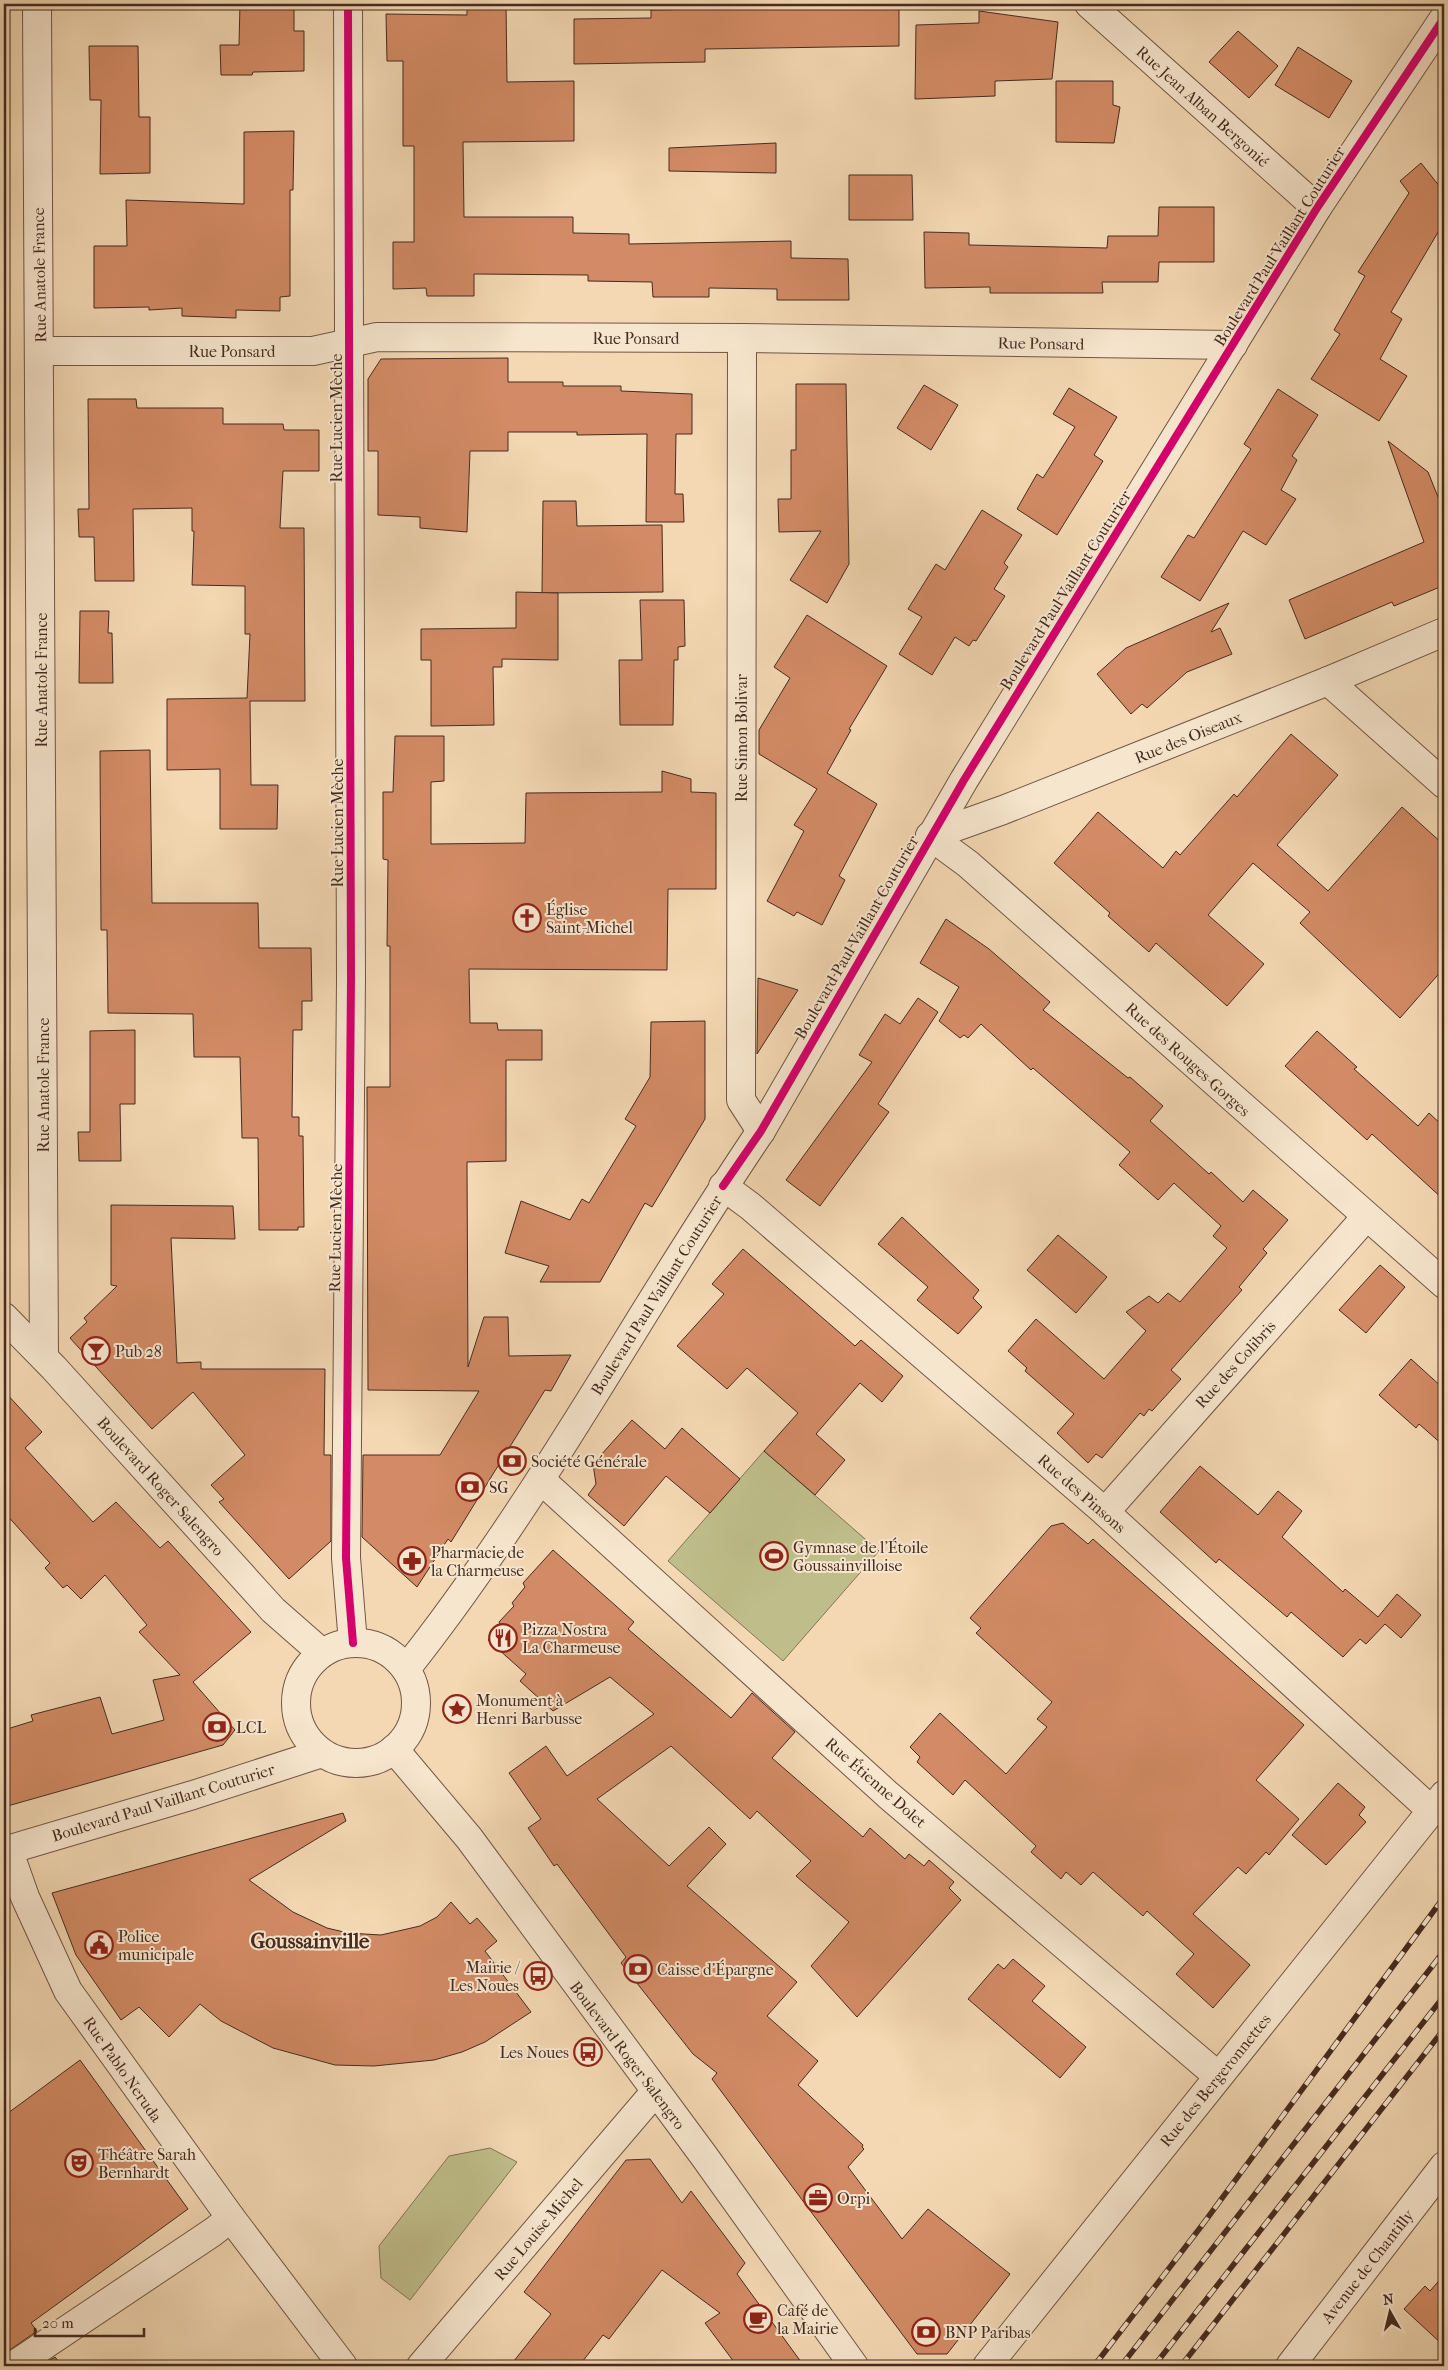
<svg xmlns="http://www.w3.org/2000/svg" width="1448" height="2370" font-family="'IM FELL French Canon',serif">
  <rect width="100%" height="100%" fill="#f3d8b3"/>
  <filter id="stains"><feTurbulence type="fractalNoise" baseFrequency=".004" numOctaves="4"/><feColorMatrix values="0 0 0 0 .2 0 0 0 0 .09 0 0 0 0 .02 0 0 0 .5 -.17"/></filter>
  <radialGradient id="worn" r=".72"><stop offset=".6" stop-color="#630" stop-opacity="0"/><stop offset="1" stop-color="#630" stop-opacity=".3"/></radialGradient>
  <g fill="#bfbe8a" stroke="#827456">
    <path d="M764,1451L879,1551L783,1661L668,1561Z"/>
    <path d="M490,2148L517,2162L410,2300L381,2278L379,2246L449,2156Z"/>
  </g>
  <g fill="#d28b66" stroke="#462b21">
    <path d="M240,4H294V31H304V71L253,72L252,75H221L220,45H239Z"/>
    <path d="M467,4H506L507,82L574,81V141L463,142L464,217H573V233L629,234V244L791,241V258L848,259L849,300H777V289L709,288V297H653L652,282L588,281V275L474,274V296H427L426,288L393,289V242H414V146H403V61H387L386,14L467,15Z"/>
    <path d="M709,4H899V46L705,49V62L574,64V19L651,18V10L709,9Z"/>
    <path d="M979,11L1058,22L1052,79L995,81V96L915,99L916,25L979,23Z"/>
    <path d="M1238,31L1278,66L1249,98L1209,62Z"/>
    <path d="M89,46H138L139,117H150V173L100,174L101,100H90Z"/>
    <path d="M1298,47L1352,81L1329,118L1275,85Z"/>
    <path d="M1056,81H1113V105L1120,107L1114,143L1056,142Z"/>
    <path d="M294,131L293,190H290V296L280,297V311L236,310V318L182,316V308L149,310V307L94,308V246H127L126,200L244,204V132Z"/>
    <path d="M776,143V173L669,171V148Z"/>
    <path d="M1421,163L1444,192V222L1391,312L1402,319L1380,359L1407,376L1379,421L1311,379L1340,334L1334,330L1365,276L1358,272L1409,193L1400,181Z"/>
    <path d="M849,175H912L913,220H849Z"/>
    <path d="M1159,207H1214V262H1159L1158,282H1102L1103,293H990V287L925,288L924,232L969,233V245L1107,248L1108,236H1158Z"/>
    <path d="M508,358V382H563V386H621V391L692,394V434H676L675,494H683L684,522H646L647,434L577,435V432H508V451H470L467,532L420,528V517L378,515V451H368V379L381,359Z"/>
    <path d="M796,384H846L849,564L827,603L790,580L821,531L779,532L778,499H791V450H796Z"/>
    <path d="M924,385L958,405L931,450L897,428Z"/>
    <path d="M1069,388L1117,417L1094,455L1103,461L1057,535L1017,509L1037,474L1043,478L1075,427L1053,414Z"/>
    <path d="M1278,389L1318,415L1292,456L1297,460L1281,490L1296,499L1266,545L1243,531L1200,601L1161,577L1188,535L1194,538L1251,449L1244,444Z"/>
    <path d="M88,399H136L137,408H223V424H283L284,430H319V471H283L280,528H304L305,701H250L251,785H278L277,829H220V769L167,770V699L247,698L250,634H245V586L192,585L194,531H192V508L133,509L134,581H95L94,537H79L78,509H89Z"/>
    <path d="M1388,441L1428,472L1444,512V588L1440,587L1394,606L1392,602L1305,639L1289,600L1424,542Z"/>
    <path d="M543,501H576L577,526L662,525L663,592L542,593Z"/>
    <path d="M982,510L1022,535L1004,563L1008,567L994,589L1005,596L976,641L973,640L969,646L955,637L932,675L899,654L922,617L908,609L936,564L945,570Z"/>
    <path d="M516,592L558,593V660L502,659V667H493L494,725L431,726V660H421V629L516,628Z"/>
    <path d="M640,600H684L685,646L678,647V660H674L673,725H620L619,660H642Z"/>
    <path d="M1229,603L1211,632L1220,628L1232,654L1187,672L1147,708L1142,704L1131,714L1097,674L1126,648Z"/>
    <path d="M80,611H109L108,633H112L113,683H79Z"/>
    <path d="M807,615L887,666L849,729L851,730L827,773L877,804L839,876L845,880L822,925L797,912L794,916L767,901L804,831L794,825L817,789L759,754V730L790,678L774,667Z"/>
    <path d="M1291,734L1338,775L1277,845L1328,891L1402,807L1444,845V968L1400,1018L1300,923L1310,912L1253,863L1208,915L1264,964L1227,1006L1156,943L1149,952L1108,916L1110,913L1054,863L1098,812L1163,868L1176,851L1180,855L1234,794L1237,797Z"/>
    <path d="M395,736H444V781L431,782V844L525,843L526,793L662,792V771L691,779V792L716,793V889H668L667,970L469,969L470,1023H497L498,1030H542V1060H506V1161L467,1162L468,1367L484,1317H508L509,1356L571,1355L551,1391L545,1390L451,1542L448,1539L417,1587L362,1537L363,1455H440L479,1391L368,1390L367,1087H390V946H387L388,860L383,859V792H393Z"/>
    <path d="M150,750L152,903H258L259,948H311L312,1001H302V1030H293L292,1117H299V1136H303L304,1227H298V1230H259L258,1138H242L240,1057H194L193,1014L108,1013L107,930H101L100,751Z"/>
    <path d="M946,919L989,949L1050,1002L1043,1010L1128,1078L1130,1077L1163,1106L1150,1121L1209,1174L1211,1172L1243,1202L1253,1190L1288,1220L1263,1249L1267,1253L1239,1287L1242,1290L1171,1370L1181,1379L1152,1411L1149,1409L1144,1416L1140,1413L1102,1458L1096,1454L1088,1463L1057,1433L1074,1414L1025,1371L1027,1368L1008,1351L1036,1319L1104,1379L1146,1331L1126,1312L1149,1296L1158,1303L1168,1293L1180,1302L1227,1248L1213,1236L1221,1226L1174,1183L1158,1200L1119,1165L1130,1152L1033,1068L1031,1070L981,1024L968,1038L964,1035L960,1038L939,1021L959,987L920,963Z"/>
    <path d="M758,978L798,990L757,1054Z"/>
    <path d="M918,998L938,1012L878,1104L889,1112L820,1206L786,1180L872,1062L859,1055L885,1014L900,1024Z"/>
    <path d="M705,1021V1119L652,1207L645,1203L600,1282H540L549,1266L505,1253L521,1201L570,1220L582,1199L589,1203L636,1126L625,1119L650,1077L651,1022Z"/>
    <path d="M135,1030V1104H120L121,1161H79L78,1132H90V1031Z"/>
    <path d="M1317,1031L1357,1067L1354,1069L1418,1126L1429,1113L1444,1127V1200L1372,1134L1367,1140L1285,1066Z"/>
    <path d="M111,1205L233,1206L235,1239L171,1238L177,1363L201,1362V1369H325L324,1455H331V1541L289,1579L219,1502L224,1499L211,1485L245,1455L193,1392L152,1429L70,1338L87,1322L84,1318L117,1286L111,1285Z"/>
    <path d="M902,1217L979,1290L973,1298L982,1307L958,1334L917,1300L928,1287L878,1244Z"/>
    <path d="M1058,1235L1107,1277L1076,1313L1027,1270Z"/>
    <path d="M743,1249L855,1346L861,1340L903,1376L882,1402L860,1383L816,1434L845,1460L815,1495L764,1451L798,1413L747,1368L727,1389L677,1346L724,1294L712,1284Z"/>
    <path d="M1380,1265L1405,1287L1366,1333L1339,1310Z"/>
    <path d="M1411,1359L1444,1389V1446L1419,1424L1416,1428L1379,1395Z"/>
    <path d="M4,1391L42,1432L25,1448L93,1522L116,1502L160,1548L168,1541L251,1632L193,1682L235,1730L223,1745L4,1807V1730L33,1721L31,1715L100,1697L112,1734L164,1720L153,1680L180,1675L139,1632L147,1625L105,1575L81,1599L67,1585L63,1588L45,1568L50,1563L4,1512Z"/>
    <path d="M632,1420L665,1449L682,1428L740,1479L710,1513L666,1476L624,1526L588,1495L596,1484L593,1464Z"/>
    <path d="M1200,1466L1258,1515L1278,1491L1302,1511L1282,1537L1343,1592L1345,1589L1378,1617L1397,1594L1421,1615L1401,1638L1385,1624L1366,1644L1360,1639L1343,1657L1291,1612L1287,1617L1219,1559L1216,1563L1160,1512Z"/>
    <path d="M1063,1523L1088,1544L1093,1539L1304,1725L1256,1780L1299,1819L1269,1855L1266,1852L1246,1874L1238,1867L1193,1914L1250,1965L1213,2008L1176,1974L1194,1954L1147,1911L1143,1916L1093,1872L1081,1885L1066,1872L1061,1879L1031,1852L1036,1846L965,1780L953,1795L917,1762L920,1757L910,1747L940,1713L1006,1774L1047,1727L1037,1719L1052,1702L976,1633L981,1628L970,1618L1051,1526Z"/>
    <path d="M553,1550L634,1622L628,1629L731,1718L752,1693L795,1732L772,1758L863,1837L870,1828L905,1859L909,1854L924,1866L929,1860L954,1882L949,1888L961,1900L857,2017L811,1966L849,1922L796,1876L811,1861L757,1811L750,1819L671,1746L597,1799L669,1866L709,1827L726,1844L687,1886L797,1982L767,2016L818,2061L798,2085L863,2145L862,2147L864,2149L848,2167L902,2239L928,2209L1010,2274L947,2354H917L712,2079L717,2073L693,2054L621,1963L626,1957L557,1864L554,1866L528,1828L541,1819L509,1773L546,1746L567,1776L654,1714L610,1677L553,1711L520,1681L526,1674L488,1640L501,1626L499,1622L514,1606L512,1603L525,1587L523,1583Z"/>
    <path d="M1338,1783L1365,1807L1359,1815L1366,1822L1326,1865L1292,1835Z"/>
    <path d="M343,1813L346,1821L249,1880L293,1912L327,1928L348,1933L381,1935L420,1926L437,1917L451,1902L470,1924L477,1918L497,1941L485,1951L531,2012L485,2042L462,2052L434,2060L374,2066L335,2065L273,2048L221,2021L200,2004L169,2037L139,2007L121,2020L76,1955L52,1893Z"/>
    <path d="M1013,1959L1045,1986L1032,2001L1086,2047L1060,2078L968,1999L998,1964L1004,1969Z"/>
    <path d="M80,2060L188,2209L31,2323L37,2331L4,2354V2116Z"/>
    <path d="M650,2159L682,2203L691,2191L745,2263L737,2274L804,2366H737L705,2323L720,2313L662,2270L609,2339L603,2335L579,2366H510L551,2314L524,2292L626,2160Z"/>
    <path d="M1444,2275V2346L1404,2309L1425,2286L1430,2291Z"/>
    <path d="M55,2357L62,2366H41Z"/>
  </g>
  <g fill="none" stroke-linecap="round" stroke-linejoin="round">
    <defs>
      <g id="minor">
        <path d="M37,4L44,1357"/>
        <path d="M348,4L351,979L346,1558L353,1643"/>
        <path d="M1089,4L1317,208"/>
        <path d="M742,338L741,1100L761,1131"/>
        <path d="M40,351H313L377,337L742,338L1233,345"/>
        <path d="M1328,681L1444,784"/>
        <path d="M930,836L968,864L1444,1284"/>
        <path d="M930,836L1003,810L1328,681L1444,632"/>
        <path d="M723,1186L750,1206L1105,1512L1432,1811"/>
        <path d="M4,1317L54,1368L273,1610L322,1653"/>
        <path d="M541,1480L888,1795L1218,2076"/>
        <path d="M1105,1512L1366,1217"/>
        <path d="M406,1669C540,1500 640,1309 761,1131L964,780L1317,208L1444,18"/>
        <path d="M8,1849L25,1897L68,1991L231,2218L343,2366"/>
        <path d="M13,2366L213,2232L231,2218"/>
        <path d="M421,2366L655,2092"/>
        <path d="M987,2366L1444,1795"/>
        <path d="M1290,2366L1444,2166"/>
      </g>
      <g id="tertiary">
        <circle cx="356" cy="1703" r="60"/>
        <path d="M394,1749L469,1838L704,2156L854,2366"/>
        <path d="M4,1851L193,1795L322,1753"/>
      </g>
    </defs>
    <use href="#minor" stroke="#715646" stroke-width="30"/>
    <use href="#tertiary" stroke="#715646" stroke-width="30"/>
    <use href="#minor" stroke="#f7e6ce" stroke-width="28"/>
    <use href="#tertiary" stroke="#f7e6ce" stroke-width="28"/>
    <defs>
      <g id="rail">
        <path d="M1094,2366L1203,2224L1444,1897"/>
        <path d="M1121,2366L1444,1951"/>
        <path d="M1154,2366L1444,1996"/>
        <path d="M1181,2366L1444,2029"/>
      </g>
    </defs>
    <use href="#rail" stroke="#462b21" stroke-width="5.5"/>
    <use href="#rail" stroke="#f7e6ce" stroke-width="4" stroke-dasharray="11" stroke-linecap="butt"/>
    <defs>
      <g id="cycleway">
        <path d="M348,4L351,979L346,1558L353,1643"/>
        <path d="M723,1186L761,1131L964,780L1317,208L1444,18"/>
      </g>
    </defs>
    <use href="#cycleway" stroke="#f7e6ce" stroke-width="11"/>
    <use href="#cycleway" stroke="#d6006c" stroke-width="8"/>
  </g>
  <defs>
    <symbol id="church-ring" viewBox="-11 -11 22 22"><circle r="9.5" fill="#f7e6ce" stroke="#8f2418" stroke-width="1.5"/><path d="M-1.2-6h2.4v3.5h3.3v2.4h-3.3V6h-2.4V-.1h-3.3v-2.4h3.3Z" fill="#8f2418"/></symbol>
    <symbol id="bar-ring" viewBox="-11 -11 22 22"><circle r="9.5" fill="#f7e6ce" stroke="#8f2418" stroke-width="1.5"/><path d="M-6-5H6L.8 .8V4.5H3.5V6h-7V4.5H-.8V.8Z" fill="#8f2418"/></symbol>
    <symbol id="bank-ring" viewBox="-11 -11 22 22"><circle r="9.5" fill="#f7e6ce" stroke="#8f2418" stroke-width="1.5"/><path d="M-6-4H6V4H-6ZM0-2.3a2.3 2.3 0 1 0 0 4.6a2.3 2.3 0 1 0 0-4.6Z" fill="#8f2418"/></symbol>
    <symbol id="stadium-ring" viewBox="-11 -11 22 22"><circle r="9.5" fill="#f7e6ce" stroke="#8f2418" stroke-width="1.5"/><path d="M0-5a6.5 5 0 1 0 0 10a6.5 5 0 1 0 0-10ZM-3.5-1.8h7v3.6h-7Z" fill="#8f2418"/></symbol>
    <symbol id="pharmacy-ring" viewBox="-11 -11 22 22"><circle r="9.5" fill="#f7e6ce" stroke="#8f2418" stroke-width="1.5"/><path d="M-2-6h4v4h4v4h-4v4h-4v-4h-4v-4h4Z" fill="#8f2418"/></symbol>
    <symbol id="restaurant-ring" viewBox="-11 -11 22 22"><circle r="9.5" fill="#f7e6ce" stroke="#8f2418" stroke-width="1.5"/><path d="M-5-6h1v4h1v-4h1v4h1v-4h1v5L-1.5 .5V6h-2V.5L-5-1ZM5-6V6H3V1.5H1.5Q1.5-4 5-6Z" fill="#8f2418"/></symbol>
    <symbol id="sight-ring" viewBox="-11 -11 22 22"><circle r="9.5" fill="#f7e6ce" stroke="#8f2418" stroke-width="1.5"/><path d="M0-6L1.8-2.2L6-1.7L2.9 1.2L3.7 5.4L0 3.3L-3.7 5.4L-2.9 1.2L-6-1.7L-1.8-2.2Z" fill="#8f2418"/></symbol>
    <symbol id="civic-ring" viewBox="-11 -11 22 22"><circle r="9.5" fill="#f7e6ce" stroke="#8f2418" stroke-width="1.5"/><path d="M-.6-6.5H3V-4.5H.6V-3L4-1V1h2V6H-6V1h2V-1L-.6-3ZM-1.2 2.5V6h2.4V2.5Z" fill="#8f2418"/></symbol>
    <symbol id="bus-ring" viewBox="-11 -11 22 22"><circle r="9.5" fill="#f7e6ce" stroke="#8f2418" stroke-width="1.5"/><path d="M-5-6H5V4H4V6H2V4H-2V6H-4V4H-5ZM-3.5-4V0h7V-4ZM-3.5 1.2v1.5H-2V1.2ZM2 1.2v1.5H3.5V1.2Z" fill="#8f2418"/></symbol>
    <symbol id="theatre-ring" viewBox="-11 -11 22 22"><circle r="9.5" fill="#f7e6ce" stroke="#8f2418" stroke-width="1.5"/><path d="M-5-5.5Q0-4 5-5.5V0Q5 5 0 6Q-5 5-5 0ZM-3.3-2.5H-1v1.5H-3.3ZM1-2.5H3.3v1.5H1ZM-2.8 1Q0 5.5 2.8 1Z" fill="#8f2418"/></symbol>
    <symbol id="office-ring" viewBox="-11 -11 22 22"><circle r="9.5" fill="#f7e6ce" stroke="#8f2418" stroke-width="1.5"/><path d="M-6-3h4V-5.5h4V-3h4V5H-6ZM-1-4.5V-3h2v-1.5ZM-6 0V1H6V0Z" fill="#8f2418"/></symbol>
    <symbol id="cafe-ring" viewBox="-11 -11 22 22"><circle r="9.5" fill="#f7e6ce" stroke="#8f2418" stroke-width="1.5"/><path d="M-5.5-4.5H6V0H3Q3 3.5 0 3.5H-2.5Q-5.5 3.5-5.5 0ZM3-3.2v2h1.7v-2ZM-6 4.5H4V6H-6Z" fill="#8f2418"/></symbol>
  </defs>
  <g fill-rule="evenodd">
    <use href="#church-ring" x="511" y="902" width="32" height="32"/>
    <use href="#bar-ring" x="80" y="1335" width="32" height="32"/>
    <use href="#bank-ring" x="496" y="1445" width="32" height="32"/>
    <use href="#bank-ring" x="454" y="1471" width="32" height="32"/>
    <use href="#stadium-ring" x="758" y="1540" width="32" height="32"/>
    <use href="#pharmacy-ring" x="396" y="1545" width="32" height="32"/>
    <use href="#restaurant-ring" x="487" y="1622" width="32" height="32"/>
    <use href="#sight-ring" x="441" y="1693" width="32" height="32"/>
    <use href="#bank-ring" x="201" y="1711" width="32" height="32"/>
    <use href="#civic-ring" x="83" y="1929" width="32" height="32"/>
    <use href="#bank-ring" x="622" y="1953" width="32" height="32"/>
    <use href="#bus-ring" x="522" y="1960" width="32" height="32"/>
    <use href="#bus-ring" x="572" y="2036" width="32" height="32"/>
    <use href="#theatre-ring" x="63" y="2147" width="32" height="32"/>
    <use href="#office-ring" x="802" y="2182" width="32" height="32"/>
    <use href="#cafe-ring" x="742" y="2303" width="32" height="32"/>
    <use href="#bank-ring" x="910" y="2316" width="32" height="32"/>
  </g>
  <g text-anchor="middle" stroke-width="4" stroke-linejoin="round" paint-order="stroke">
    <g font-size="16" fill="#462b21" stroke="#f7e6ce">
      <text transform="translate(1203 106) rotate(42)" y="6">Rue Jean Alban Bergonié</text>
      <text transform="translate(1279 246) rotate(-58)" y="6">Boulevard Paul Vaillant Couturier</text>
      <text transform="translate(39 275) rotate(-91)" y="6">Rue Anatole France</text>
      <text x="636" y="344">Rue Ponsard</text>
      <text transform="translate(1041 343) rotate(1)" y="6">Rue Ponsard</text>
      <text x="232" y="357">Rue Ponsard</text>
      <text transform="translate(336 418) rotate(-90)" y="6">Rue Lucien Mèche</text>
      <text transform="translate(1065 590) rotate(-58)" y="6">Boulevard Paul Vaillant Couturier</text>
      <text transform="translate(41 680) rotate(-90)" y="6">Rue Anatole France</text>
      <text transform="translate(1188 737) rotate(-22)" y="6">Rue des Oiseaux</text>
      <text transform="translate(741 738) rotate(-90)" y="6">Rue Simon Bolivar</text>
      <text transform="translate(337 823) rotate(-90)" y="6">Rue Lucien Mèche</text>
      <text transform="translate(856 937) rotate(-60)" y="6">Boulevard Paul Vaillant Couturier</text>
      <text transform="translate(1188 1059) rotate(42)" y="6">Rue des Rouges-Gorges</text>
      <text transform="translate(43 1085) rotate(-90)" y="6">Rue Anatole France</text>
      <text transform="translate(335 1228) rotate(-89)" y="6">Rue Lucien Mèche</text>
      <text transform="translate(656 1295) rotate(-58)" y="6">Boulevard Paul Vaillant Couturier</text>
      <text transform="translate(1235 1364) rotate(-48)" y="6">Rue des Colibris</text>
      <text transform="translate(161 1486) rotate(48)" y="6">Boulevard Roger Salengro</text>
      <text transform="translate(1082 1493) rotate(41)" y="6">Rue des Pinsons</text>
      <text transform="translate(876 1782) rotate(41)" y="6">Rue Étienne Dolet</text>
      <text transform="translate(163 1802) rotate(-17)" y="6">Boulevard Paul Vaillant Couturier</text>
      <text transform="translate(628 2055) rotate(53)" y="6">Boulevard Roger Salengro</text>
      <text transform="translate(123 2069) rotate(55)" y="6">Rue Pablo Neruda</text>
      <text transform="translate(1215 2080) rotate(-51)" y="6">Rue des Bergeronnettes</text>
      <text transform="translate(538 2229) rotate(-50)" y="6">Rue Louise Michel</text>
      <text transform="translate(1367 2266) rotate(-52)" y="6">Avenue de Chantilly</text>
    </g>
    <g font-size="16" fill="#462b21" stroke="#f7e6ce" text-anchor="start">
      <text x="546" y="915">Église<tspan x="546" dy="18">Saint-Michel</tspan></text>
      <text x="115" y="1357">Pub 28</text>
      <text x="531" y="1467">Société Générale</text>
      <text x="489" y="1493">SG</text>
      <text x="793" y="1553">Gymnase de l'Étoile<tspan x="793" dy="18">Goussainvilloise</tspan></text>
      <text x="431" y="1558">Pharmacie de<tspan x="431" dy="18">la Charmeuse</tspan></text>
      <text x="522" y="1635">Pizza Nostra<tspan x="522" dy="18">La Charmeuse</tspan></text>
      <text x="476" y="1706">Monument à<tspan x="476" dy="18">Henri Barbusse</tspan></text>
      <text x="236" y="1733">LCL</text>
      <text x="118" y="1942">Police<tspan x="118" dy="18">municipale</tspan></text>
      <text x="519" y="1973" text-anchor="end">Mairie /<tspan x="519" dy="18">Les Noues</tspan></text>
      <text x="657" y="1975">Caisse d'Épargne</text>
      <text x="569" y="2058" text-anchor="end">Les Noues</text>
      <text x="98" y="2160">Théâtre Sarah<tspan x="98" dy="18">Bernhardt</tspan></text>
      <text x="837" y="2204">Orpi</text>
      <text x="777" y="2316">Café de<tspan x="777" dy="18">la Mairie</tspan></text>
      <text x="945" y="2338">BNP Paribas</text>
    </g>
    <g font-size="21" font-weight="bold" fill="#462b21" stroke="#f7e6ce">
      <text x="310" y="1948">Goussainville</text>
    </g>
  </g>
  <rect width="1448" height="2370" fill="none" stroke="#f3d8b3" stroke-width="20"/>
  <rect x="5" y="5" width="1438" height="2360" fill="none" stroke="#462b21" stroke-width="2.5"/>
  <rect x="10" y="10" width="1428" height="2350" fill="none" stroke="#462b21"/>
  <g transform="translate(1390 2312) rotate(352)" stroke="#f7e6ce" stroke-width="4" paint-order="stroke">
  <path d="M0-4L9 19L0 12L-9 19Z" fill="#462b21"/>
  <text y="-8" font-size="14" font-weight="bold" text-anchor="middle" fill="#462b21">N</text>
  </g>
  <path d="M35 2328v8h109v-8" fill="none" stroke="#462b21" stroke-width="2.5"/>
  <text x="42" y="2328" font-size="15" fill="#462b21" stroke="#f7e6ce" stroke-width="4" paint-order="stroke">20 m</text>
  <rect width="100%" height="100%" filter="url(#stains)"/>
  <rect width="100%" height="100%" fill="url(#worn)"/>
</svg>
